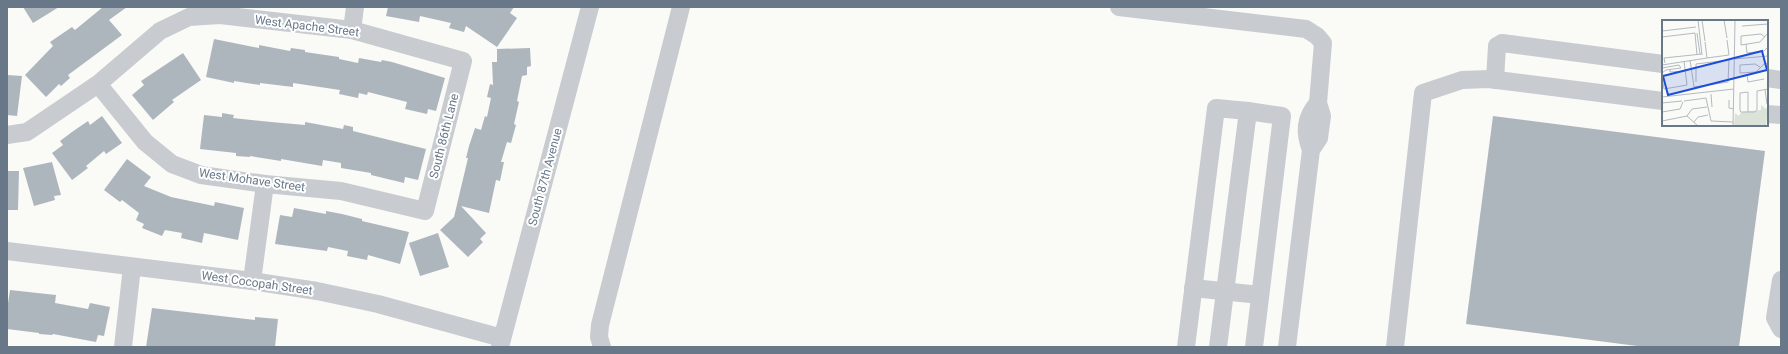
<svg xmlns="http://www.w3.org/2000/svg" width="1788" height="354" font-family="Roboto,sans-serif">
  <rect width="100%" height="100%" fill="#fafaf7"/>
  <g fill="#aeb6bd">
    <path d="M23,7H59L33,23Z"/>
    <path d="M103,7H127L109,20L122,35L68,75L70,78L61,86L59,84L46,97L25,75L53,46L50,42L72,27L75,30Z"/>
    <path d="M388,7H514L510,13L517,18L497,47L466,26L464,32L449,28L451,23L420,16L419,22L386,16Z"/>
    <path d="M214,39L259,48V45L290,51L291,48L305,50V52L339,57V59L358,63L359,58L381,62L382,60L392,62L445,78L436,111L428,109L427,114L405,109L407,102L368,92L367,95L359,93L358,98L339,94L340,90L293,83V87L260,83V85L234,81V83L206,77Z"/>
    <path d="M530,48L531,66L527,67V75L522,76L517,101L519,102L514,124L516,125L511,143L507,142L501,162H504L500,181L496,180L489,213L461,206L486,233L480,239L483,242L468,257L440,230L454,217L468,158H466L469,146L475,128L481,130L485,116L487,117L491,98L487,97L490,84L493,85L492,62H497V49Z"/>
    <path d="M183,53L201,80L172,100L174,102L153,120L132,95L144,85L141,81Z"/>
    <path d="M7,75L22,76L17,116L7,115Z"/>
    <path d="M222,113L234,115L233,118L271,122L305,125V122L343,129L344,125L353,127V131L426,149L418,180L405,177L404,183L371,175V173L341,168V163L323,160L322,166L281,159V161L250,156V157L236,156V153L200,149L204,115L222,117Z"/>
    <path d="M102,116L122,143L106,154L104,151L86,166L88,168L72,180L52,153L63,145L60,141L72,132L88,121L90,125Z"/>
    <path d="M1493,116L1765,151L1739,347H1645L1466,324Z"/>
    <path d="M127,159L151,177L144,186L171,197L214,206L215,202L244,208L238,240L204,233L202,243L181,238L182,233L165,230L162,236L142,228L144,224L136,220L139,213L122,200L120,202L104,190Z"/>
    <path d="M52,162L61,195L54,196L55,200L34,206L23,168Z"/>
    <path d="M7,171H19L18,210H7Z"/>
    <path d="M294,208L326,214V211L342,214L362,219V221L409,232L400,264L368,255L367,260L347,256L348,251L328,247L327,251L275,244L280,215L292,217Z"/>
    <path d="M438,233L449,267L420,276L409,243Z"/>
    <path d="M10,290L56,295L55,303L88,309L90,303L110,307L104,336L98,335L96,342L53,334L52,335L39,334V333L7,329V310Z"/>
    <path d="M152,308L255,320V317L278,319L275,347H146Z"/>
  </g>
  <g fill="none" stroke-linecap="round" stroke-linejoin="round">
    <g stroke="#c8cbcf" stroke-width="18">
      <path d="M1119,7L1306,29L1317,36L1323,43L1318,103L1322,116L1319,138L1311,150L1287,347"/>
      <path d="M352,30L355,7"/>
      <path d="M1767,78L1781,80"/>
      <path d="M1495,80L1497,46L1502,43L1663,64"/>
      <path d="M1767,114L1781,115"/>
      <path d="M7,135L27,132L98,84L160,31L189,17L220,15L352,30L463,61L425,211L341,191L265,184L201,175L172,164L145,142L98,84"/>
      <path d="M1311,150C1304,132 1305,118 1318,103"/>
      <path d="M7,251L252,281L317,291L378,304L502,338"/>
      <path d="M1781,280L1775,318L1781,329"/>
      <path d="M252,281L265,184"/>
      <path d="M1193,288L1260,295"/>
      <path d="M123,347L132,267"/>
      <path d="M500,347L590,7"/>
      <path d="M602,347L599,337L600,325L681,7"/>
      <path d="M1186,347L1216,108L1248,111"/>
      <path d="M1218,347L1248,111L1282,116L1254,347"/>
      <path d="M1395,347L1423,93L1462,80L1489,79L1663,101"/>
    </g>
  </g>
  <g text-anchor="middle" stroke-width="4" stroke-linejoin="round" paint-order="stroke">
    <g font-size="12" fill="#687889" stroke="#fff">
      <text transform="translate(307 26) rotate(7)" y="4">West Apache Street</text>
      <text transform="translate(444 136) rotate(-76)" y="4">South 86th Lane</text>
      <text transform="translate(545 177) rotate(-75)" y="4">South 87th Avenue</text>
      <text transform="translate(252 180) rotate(8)" y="4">West Mohave Street</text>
      <text transform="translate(257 283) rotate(8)" y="4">West Cocopah Street</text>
    </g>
  </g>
  <g transform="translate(1662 20)">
    <rect width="106" height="106" fill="#fafaf7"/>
    <path d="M99,85L104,89L106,86L104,106H72L73,93L77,96L79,92L99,90Z" fill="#dbe2d8"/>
    <path fill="none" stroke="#b3bac1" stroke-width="1" d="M36,0L40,35M40,0L43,21M62,0L65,18M80,6L106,4M0,11L34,7M33,13L35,35M35,13L38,34M0,17L33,13M103,17L99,14L79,16V25L98,22L106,13M84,24L85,33L102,31L106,27M45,38L67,35L65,20M72,39L106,36M28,40L32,67L66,62L67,40L34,44V62M3,43L2,38L40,34M0,45L45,38L43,22M98,47L93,44L78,45V53L94,52L102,44L106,43M0,48L17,45L19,48L4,50L0,53M8,49V52L23,51M85,54L86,62L102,59M0,57L2,69L25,65L22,41M103,70L105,84M49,74L50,87M0,77L72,69M67,80V88L72,89M22,81L44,78L49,101L71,102M0,83L20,81M0,92L18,89L21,82M86,92V72L78,73V91L79,92H93L95,90V71L106,69M25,96L30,89L45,87M25,96L36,106M0,101L25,96M32,102L36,97L46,95M71,106L73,0"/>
    <path fill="#1d4ed8" fill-opacity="0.15" stroke="#1d4ed8" stroke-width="2" d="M100,31L105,50L6,75L1,56Z"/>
    <rect width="106" height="106" fill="none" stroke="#687889" stroke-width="2"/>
  </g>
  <rect width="1788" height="354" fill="none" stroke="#687889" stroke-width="16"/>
</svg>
